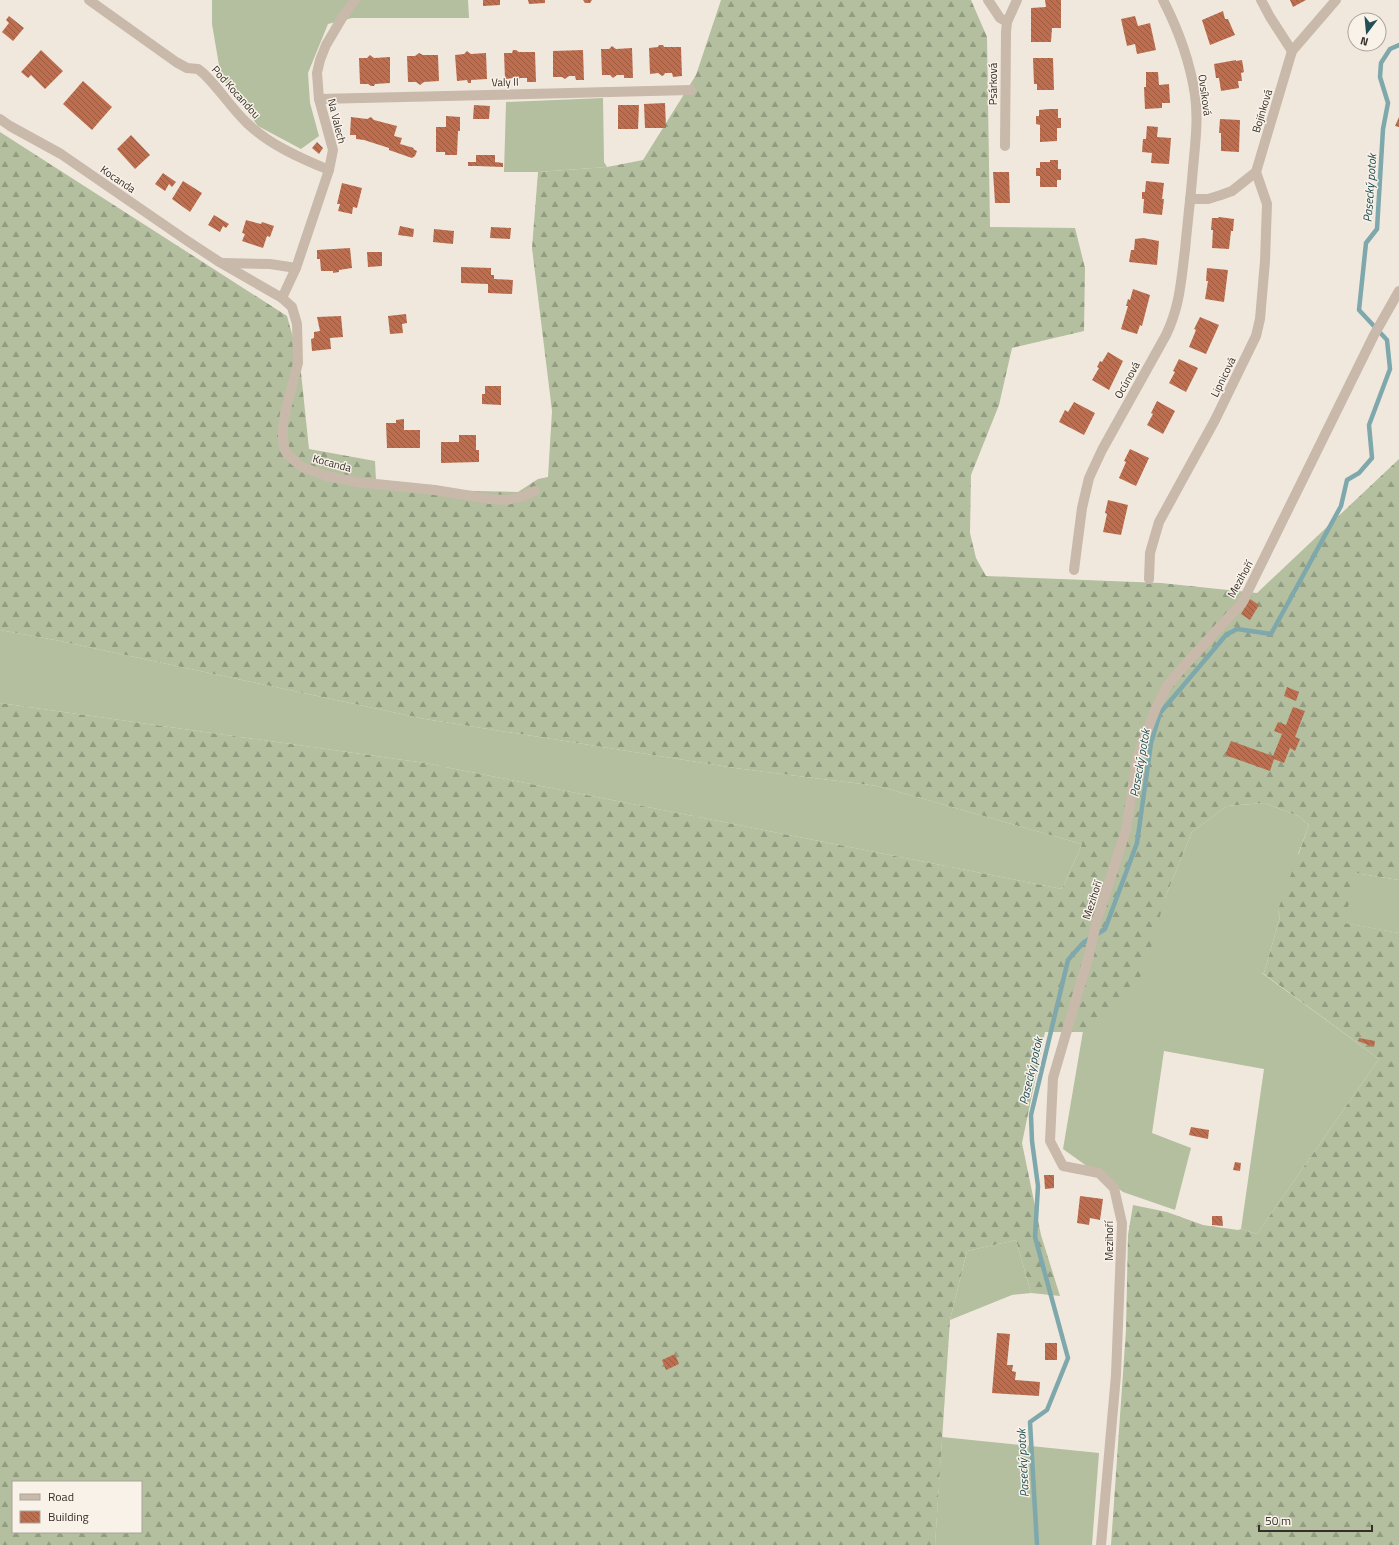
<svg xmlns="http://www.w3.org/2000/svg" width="1399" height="1545" font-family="'Titillium Web',sans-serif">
  <defs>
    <pattern id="forest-firs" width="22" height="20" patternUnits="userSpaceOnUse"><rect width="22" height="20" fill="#b3bf9e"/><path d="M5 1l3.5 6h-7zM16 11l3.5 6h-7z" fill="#929c81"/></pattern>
    <pattern id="building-back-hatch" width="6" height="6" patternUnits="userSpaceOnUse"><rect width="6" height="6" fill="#be6e4e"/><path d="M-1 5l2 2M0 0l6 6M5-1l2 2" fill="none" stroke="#9b5b41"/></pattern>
  </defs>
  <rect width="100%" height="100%" fill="#f1e8dd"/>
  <g fill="#b3bf9e">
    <path d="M212,0H468L469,18H352L328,24L308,73L310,103L319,136L301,149L258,126L221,77L212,24Z"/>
    <path d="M603,98L604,162L607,167L538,172H504L506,102Z"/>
    <path d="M0,630L55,640L425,719L735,768L878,786L1082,844L1062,889L425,763L0,703Z"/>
    <path d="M1265,803L1298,816L1309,825L1298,854L1355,873L1399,880V933L1278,911L1280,917L1264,973H1262L1379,1059L1257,1234L1241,1229L1264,1069L1164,1051L1152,1133L1191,1148L1175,1210L1123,1192L1063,1149L1083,1031L1165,898L1192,832L1227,806Z"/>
    <path d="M1016,1240L1031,1293L1012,1295L950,1320L967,1251Z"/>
    <path d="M942,1437L1099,1453L1092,1545H935Z"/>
  </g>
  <path fill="url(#forest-firs)" fill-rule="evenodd" d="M721,0H971L987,37L990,227L1075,228L1085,268L1084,331L1012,348L999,405L971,475L970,533L976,558L986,576L1161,583L1257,593L1399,459V880L1355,873L1345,923L1399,933V1545H1111L1126,1330L1128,1235L1133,1205L1167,1212L1203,1225L1238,1230L1241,1229L1257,1234L1379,1059L1260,971L1264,973L1280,917L1278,910L1309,825L1298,816L1265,803L1227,806L1192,832L1165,898L1144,973L1084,1032H1045L1022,1143L1041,1235L1060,1296L1031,1293L1016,1240L967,1251L950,1320L935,1545H0V703L425,763L1062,889L1082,844L878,786L735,768L425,719L55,640L0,630V132L287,316L300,363L309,449L375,461L376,480L436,490L518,492L538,479L548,477L552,411L532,248L538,172L607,167L643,160L696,75ZM13,1482H141V1532H13Z"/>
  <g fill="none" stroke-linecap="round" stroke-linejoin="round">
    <path stroke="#7ea8ac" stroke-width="4.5" d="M1037,1545L1030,1422L1047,1410L1068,1358L1035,1237L1038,1186L1032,1141L1031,1115L1068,960L1083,943L1105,929L1137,843L1151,743L1160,713L1226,635L1237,629L1271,634L1341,506L1347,480L1359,473L1372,458L1369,425L1390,369L1387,340L1359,310L1366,243L1377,229L1383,129L1388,103L1380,77L1381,63L1390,49L1399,45"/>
  </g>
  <g fill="url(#building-back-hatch)">
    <path d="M483,0H500V5L483,6Z"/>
    <path d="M528,0H545V3L529,4Z"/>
    <path d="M583,0H592L590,3H585Z"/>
    <path d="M1045,0H1061V28H1052L1051,42H1031V8L1046,7Z"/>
    <path d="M1290,0H1306L1293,7Z"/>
    <path d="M1223,11L1225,19H1228L1235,35L1210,45L1202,20Z"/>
    <path d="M9,16L24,28L13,41L2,32L9,23L6,20Z"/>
    <path d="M1135,16L1138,26L1150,23L1156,50L1137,54L1135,44L1127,46L1121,19Z"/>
    <path d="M659,45H663L664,47H681L682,76L673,77L672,73H665L664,75L662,76L658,73L650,74L649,48L658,47Z"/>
    <path d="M612,46L616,49L632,48L633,78H624V75H617L613,78L610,75H602L601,49H609Z"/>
    <path d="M41,50L63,71L45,89L31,75L28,78L21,72Z"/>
    <path d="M513,50H516L519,52H535L536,82H527V78H520L517,81L513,78L505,79L504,53H512Z"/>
    <path d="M583,50L584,80H576L575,76H569L565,79L562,77H553V51Z"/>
    <path d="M467,51L471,54L486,53L487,79L471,80V83H468L467,80L457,81L455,55L464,54Z"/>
    <path d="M419,53L423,55H438L439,81L424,82L420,85L416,82H408L407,56H415Z"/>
    <path d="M370,55L374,58L390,57V83L375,84L374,86H371L368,84H360L359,58H367Z"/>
    <path d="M1033,58H1053L1054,90H1037V84H1034Z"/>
    <path d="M1236,60V61L1242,60L1244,72L1241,73L1242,81H1238L1239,88L1221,91L1219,78H1216L1214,64Z"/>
    <path d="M1146,72H1158L1159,85L1169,84L1170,103H1162V108L1145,109L1144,87H1146Z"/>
    <path d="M83,81L112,107L92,130L63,104Z"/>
    <path d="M665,103L666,128H645L644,104Z"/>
    <path d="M474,105L490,106L489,119H473Z"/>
    <path d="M618,105H639L638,129H618Z"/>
    <path d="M1049,109H1058V118H1061V128H1057V141L1040,142V125L1036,124V116H1039V110Z"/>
    <path d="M446,116L460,117V131H458L457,155H445V152H436V127H446Z"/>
    <path d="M351,117L367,119L371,117L374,120L397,126L394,136L402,138L400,144L414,148L413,149L417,151L415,156L412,158L389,150V148L364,140L356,139V135H350Z"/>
    <path d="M1399,117V127L1395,126Z"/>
    <path d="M1220,119L1240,120L1239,152L1221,151V133H1219Z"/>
    <path d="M1147,126L1158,127L1157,137L1171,138L1169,164L1151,163L1152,153L1142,152L1143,139H1146Z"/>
    <path d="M131,135L150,155L135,169L117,149Z"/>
    <path d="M317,142L323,148L319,154L312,148Z"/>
    <path d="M476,155H495V162L503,163V167L476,166Z"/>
    <path d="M1050,160H1058V169H1061V180H1057V187H1040V176H1036V168H1040V162H1050Z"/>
    <rect x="468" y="162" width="8" height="4"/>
    <path d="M993,172H1009L1010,203H995Z"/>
    <path d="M163,173L176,182L172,187L169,184L165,191L155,184Z"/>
    <path d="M183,181L202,193L190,212L172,199Z"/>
    <path d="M1146,181L1164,183L1162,199H1164L1162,215L1143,213L1144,199H1142V192H1145Z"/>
    <path d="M342,183L362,188L357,208L353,207L352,214L338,211L340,204H337Z"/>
    <path d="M214,215L229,224L226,228L223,226L220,232L208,225Z"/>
    <path d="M1219,217L1234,219L1233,231H1231L1229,249L1212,248L1213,230H1211L1212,218H1218Z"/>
    <path d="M246,220L261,224L262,222L274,226L270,237L267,236L263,248L242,241L245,234L242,233Z"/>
    <path d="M400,226L414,229L413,237L398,235Z"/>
    <path d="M491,227L511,228L510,239L490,238Z"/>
    <path d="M434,229L454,231L453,244L433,242Z"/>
    <path d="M1143,238L1159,241L1157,265L1129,262L1131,250H1134L1135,239Z"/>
    <path d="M350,248L352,268L339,270V272L333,273V271H321L320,259H317V250Z"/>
    <path d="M367,252H382V266L368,267Z"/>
    <path d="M461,267L491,268V275H494V279L513,280L512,294L488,293V284L461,283Z"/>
    <path d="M1207,268L1228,270L1224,302L1205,299L1208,281H1206Z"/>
    <path d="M1133,289L1150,295L1142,326L1140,325L1137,334L1121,329L1128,306H1126L1128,299L1130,300Z"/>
    <path d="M406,314L407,323L402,324L403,333L390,334L388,316Z"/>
    <path d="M341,316L343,337L330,338L331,349L312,351L311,339L314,338V332L320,331L317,317Z"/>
    <path d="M1200,317L1219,325L1206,354L1189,347L1196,330L1194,329Z"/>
    <path d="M1108,352L1123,361L1109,390L1092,380L1099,368L1097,367L1100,361L1102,362Z"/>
    <path d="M1179,359L1198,368L1186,392L1169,383L1175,372L1173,371Z"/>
    <path d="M485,386H501V405L482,404V394H485Z"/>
    <path d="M1157,401L1175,411L1163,434L1147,425L1153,414L1151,413Z"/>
    <path d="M1074,402L1095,413L1084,435L1059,422L1065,410L1068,412Z"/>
    <path d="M404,419V430H420V448H387L386,423H396V420Z"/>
    <path d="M459,435H476V450H479V462L441,463V442H459Z"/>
    <path d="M1130,449L1149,458L1136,486L1119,478L1126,462L1124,461Z"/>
    <path d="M1108,500L1128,505L1121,535L1103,532L1107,514L1105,513Z"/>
    <path d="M1250,599L1259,605L1250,620L1241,614Z"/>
    <path d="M1287,687L1299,692L1296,701L1284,696Z"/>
    <path d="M1293,707L1305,711L1295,737L1300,739L1295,751L1290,748L1284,763L1274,759L1270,771L1225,755L1231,741L1273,756L1282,734L1274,731L1278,722L1286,725Z"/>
    <path d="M1359,1038L1375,1041L1374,1047L1358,1041Z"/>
    <path d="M1191,1127L1209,1130L1208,1139L1189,1135Z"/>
    <path d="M1235,1162L1241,1163L1240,1171L1233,1170Z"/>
    <path d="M1044,1175H1054V1188L1045,1189Z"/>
    <path d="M1080,1196L1103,1199L1100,1220L1090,1218L1089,1225L1077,1223Z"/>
    <path d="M1212,1216H1222L1223,1226L1212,1225Z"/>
    <path d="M997,1333L1010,1334L1007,1365H1013L1012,1371L1016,1372L1015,1380L1040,1382L1039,1396L992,1393Z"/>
    <rect x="1045" y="1343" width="12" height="17"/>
    <path d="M675,1354L679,1364L666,1370L662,1360Z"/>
  </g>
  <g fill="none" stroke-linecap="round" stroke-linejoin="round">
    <g stroke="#c8b9aa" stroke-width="10">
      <path d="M89,0L176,62L187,68L198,69L203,73C219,88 231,108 247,123C270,145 300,158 329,170"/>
      <path d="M988,0L1000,18L1007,22"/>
      <path d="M1261,0L1270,17L1292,51"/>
      <path d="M319,99L691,90"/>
      <path d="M0,119L10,126L61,154L186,240L221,263L282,298L292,307L297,324L298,363L286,409L283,424V439L284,448L288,455L302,467L327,476L356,482L435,490L490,499L507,500L524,496L535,491"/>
      <path d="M1005,146L1006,32L1007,22L1017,0"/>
      <path d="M1190,199H1208L1221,195L1232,191L1256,172L1292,51L1336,0"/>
      <path d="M223,263L270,264L296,268"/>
      <path d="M282,298L296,268L329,170L333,150L319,99L317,73L320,60L326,45L342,18L355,0"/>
      <path d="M1074,570L1082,508L1089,478L1102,450L1166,335C1180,306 1181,281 1185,250C1187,227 1190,203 1192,180C1194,152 1199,123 1195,95C1190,62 1178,29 1163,0"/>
      <path d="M1149,579L1150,553L1159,522L1215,420L1256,336L1260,319L1265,261L1267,204L1256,172"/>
      <path d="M1101,1545L1116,1375L1122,1223L1114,1188L1099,1173L1063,1166L1050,1141L1053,1078L1089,955L1097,920L1126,830L1138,754L1156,708L1167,686L1183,667L1242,603L1374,335L1399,291"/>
    </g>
  </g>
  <g text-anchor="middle" stroke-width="3" stroke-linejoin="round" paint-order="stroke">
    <g font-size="11" fill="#362e29" stroke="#f9f2e9">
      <text transform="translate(505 82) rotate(-1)" y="4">Valy II</text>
      <text transform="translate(993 84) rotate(-90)" y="4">Psárková</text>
      <text transform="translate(236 92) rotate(48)" y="4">Pod Kocandou</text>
      <text transform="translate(1205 95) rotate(82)" y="4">Ovsíková</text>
      <text transform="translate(1262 111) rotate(-73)" y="4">Bojínková</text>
      <text transform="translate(337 121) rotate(76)" y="4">Na Valech</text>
      <text transform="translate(118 179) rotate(34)" y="4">Kocanda</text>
      <text transform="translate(1223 377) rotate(-64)" y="4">Lipnicová</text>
      <text transform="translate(1127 380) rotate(-61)" y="4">Ocúnová</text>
      <text transform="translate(332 463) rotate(15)" y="4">Kocanda</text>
      <text transform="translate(1240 579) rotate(-61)" y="4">Mezihoří</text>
      <text transform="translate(1092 900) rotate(-72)" y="4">Mezihoří</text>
      <text transform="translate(1109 1241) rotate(-90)" y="4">Mezihoří</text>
    </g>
    <g font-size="12" font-style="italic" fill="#214f55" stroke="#f9f2e9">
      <text transform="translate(1370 188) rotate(-86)" y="4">Pasecký potok</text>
      <text transform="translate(1140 763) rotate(-80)" y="4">Pasecký potok</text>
      <text transform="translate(1031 1071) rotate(-77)" y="4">Pasecký potok</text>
      <text transform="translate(1023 1463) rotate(-93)" y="4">Pasecký potok</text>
    </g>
  </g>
  <rect x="12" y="1481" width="130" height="52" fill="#f9f2e9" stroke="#aba49c"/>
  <rect x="20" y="1494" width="20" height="6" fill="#c8b9aa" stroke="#aba49c"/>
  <text x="48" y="1501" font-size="12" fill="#362e29">Road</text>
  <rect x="20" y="1511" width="20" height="12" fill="url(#building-back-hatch)" stroke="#aba49c"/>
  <text x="48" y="1521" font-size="12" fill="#362e29">Building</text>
  <g transform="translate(1367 32) rotate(196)"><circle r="19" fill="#f9f2e9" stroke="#aba49c"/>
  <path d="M0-3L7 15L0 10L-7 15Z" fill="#214f55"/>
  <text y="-6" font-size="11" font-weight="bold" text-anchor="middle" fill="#362e29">N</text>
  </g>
  <path d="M1259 1525v6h113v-6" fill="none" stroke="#362e29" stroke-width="2"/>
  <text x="1265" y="1525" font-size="12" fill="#362e29" stroke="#f9f2e9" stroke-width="3" paint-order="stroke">50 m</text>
</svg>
